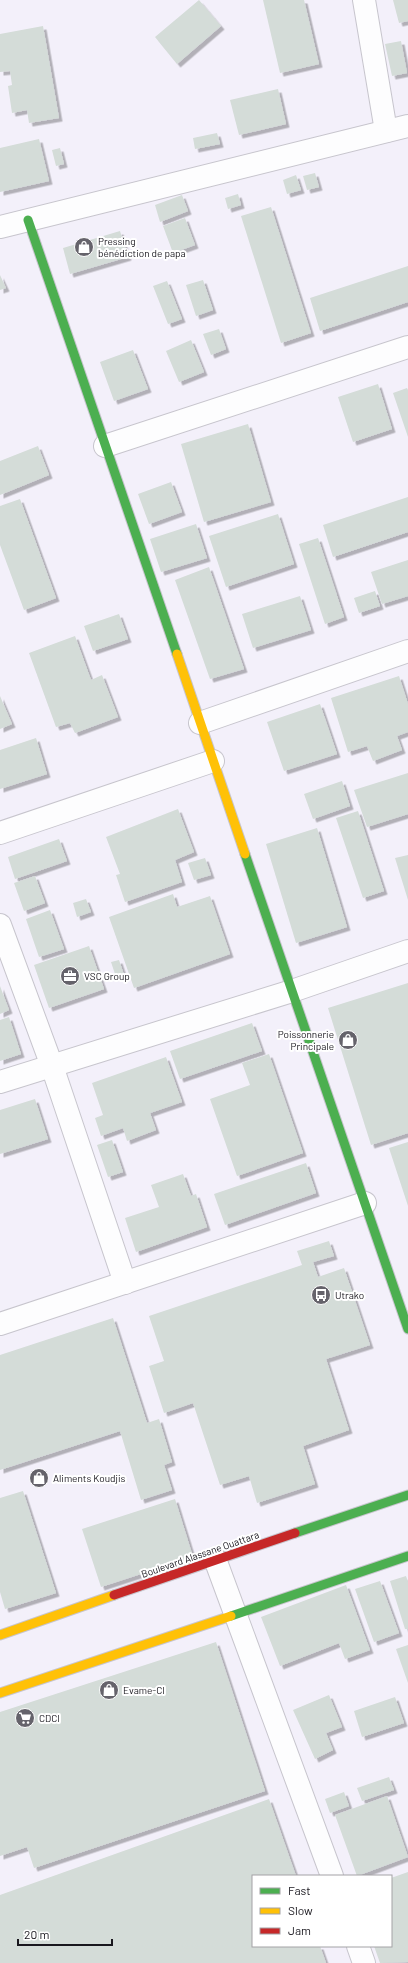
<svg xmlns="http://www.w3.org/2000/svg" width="408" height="1963" font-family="Barlow,sans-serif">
  <defs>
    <filter id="shadow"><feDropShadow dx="3.5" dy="3.5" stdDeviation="0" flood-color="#0004"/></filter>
  </defs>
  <rect width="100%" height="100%" fill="#f3f0fa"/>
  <g fill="#d4dcd8" filter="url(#shadow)">
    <path d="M199,0L221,26L177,64L155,37Z"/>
    <path d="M263,0H304L319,64L280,73Z"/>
    <path d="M393,0H408V21L399,23Z"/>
    <path d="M43,26L59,118L29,123L27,110L12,113L8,86L12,85L10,71L0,72V34Z"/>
    <path d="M401,41L407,73L392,76L385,44Z"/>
    <path d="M278,89L286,124L239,135L230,100Z"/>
    <path d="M217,133L220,144L195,149L193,138Z"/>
    <path d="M39,139L49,181L0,192V148Z"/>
    <path d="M60,148L64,164L56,166L52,150Z"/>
    <path d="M315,173L319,187L307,190L303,176Z"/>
    <path d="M296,175L301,190L287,194L283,180Z"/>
    <path d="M238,194L241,205L228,209L225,198Z"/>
    <path d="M182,195L188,211L160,222L155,205Z"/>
    <path d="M271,207L311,333L281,343L241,216Z"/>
    <path d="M185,218L195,245L173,253L163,226Z"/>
    <path d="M120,231L128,257L70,274L63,248Z"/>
    <path d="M408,266V302L320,331L310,298Z"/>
    <path d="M0,275L6,288L0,290Z"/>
    <path d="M203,280L213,310L196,316L186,285Z"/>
    <path d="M167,281L182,319L168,324L153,286Z"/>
    <path d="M219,329L226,349L211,355L203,334Z"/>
    <path d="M191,340L204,372L179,382L166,351Z"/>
    <path d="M133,350L148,389L114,401L100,362Z"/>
    <path d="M378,384L392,429L353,442L338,397Z"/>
    <path d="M407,388L408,390V437L393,393Z"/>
    <path d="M248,424L271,502L204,522L181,444Z"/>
    <path d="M38,446L49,475L0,495V461Z"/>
    <path d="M171,482L182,512L149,524L138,494Z"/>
    <path d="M408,497V532L333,557L323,525Z"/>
    <path d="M20,499L56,598L24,610L0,545V506Z"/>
    <path d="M278,514L294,564L226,587L209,536Z"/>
    <path d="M196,524L207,558L161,572L150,539Z"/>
    <path d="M318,538L344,617L325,624L299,544Z"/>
    <path d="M408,560V596L382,604L371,572Z"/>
    <path d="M209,567L244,669L210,679L175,580Z"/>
    <path d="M375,591L380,606L359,613L354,598Z"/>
    <path d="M300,596L311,630L253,648L242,614Z"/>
    <path d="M119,614L128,639L93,651L84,626Z"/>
    <path d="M75,636L91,680L102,675L118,717L75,733L70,723L56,727L29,653Z"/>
    <path d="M399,676L408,704V732L397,736L402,750L373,761L367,746L348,752L331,698Z"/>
    <path d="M0,696L12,724L0,729Z"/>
    <path d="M320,704L337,754L284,771L267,722Z"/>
    <path d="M36,738L47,774L0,789V750Z"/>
    <path d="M408,773V814L367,827L354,790Z"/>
    <path d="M342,781L350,806L313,819L304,794Z"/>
    <path d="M178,809L194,852L175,860L182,882L125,902L116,875L120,874L106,837Z"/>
    <path d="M358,811L384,891L363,898L336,818Z"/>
    <path d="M317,828L347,927L296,943L266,844Z"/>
    <path d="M59,839L67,861L15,879L8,857Z"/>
    <path d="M408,855V900L395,858Z"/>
    <path d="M205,858L211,875L194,880L188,863Z"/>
    <path d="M35,876L45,903L24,911L14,883Z"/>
    <path d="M173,894L177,907L210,896L230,954L134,988L109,917Z"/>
    <path d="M86,899L91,912L77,917L73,903Z"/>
    <path d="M50,910L64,949L39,957L26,919Z"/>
    <path d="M89,946L104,989L49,1008L34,965Z"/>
    <path d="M119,960L124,975L116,977L111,962Z"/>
    <path d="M408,983V1133L371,1145L328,1008Z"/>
    <path d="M0,986L9,1010L0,1014Z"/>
    <path d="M9,1017L21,1054L0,1061V1020Z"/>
    <path d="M252,1023L262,1051L180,1079L170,1051Z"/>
    <path d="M269,1054L303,1153L237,1176L210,1099L250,1085L242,1063Z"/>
    <path d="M166,1057L182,1102L150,1113L156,1130L127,1141L123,1128L101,1136L95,1118L103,1115L92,1083Z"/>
    <path d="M35,1099L48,1139L0,1154V1110Z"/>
    <path d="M112,1140L123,1172L108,1177L97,1145Z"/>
    <path d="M408,1142V1206L389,1148Z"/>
    <path d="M306,1163L316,1193L225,1225L214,1194Z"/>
    <path d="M183,1174L191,1196L196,1194L207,1227L136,1252L125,1218L159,1207L151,1185Z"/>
    <path d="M329,1241L334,1256L313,1262L318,1277L344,1268L370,1345L326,1359L349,1430L303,1446L315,1484L257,1503L249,1476L220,1485L193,1403L164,1413L149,1366L164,1361L149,1316L302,1265L297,1251Z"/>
    <path d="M113,1318L147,1423L159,1419L172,1462L164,1465L172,1490L141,1500L120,1431L0,1470V1355Z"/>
    <path d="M23,1491L56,1593L5,1609L0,1592V1498Z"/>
    <path d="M175,1499L193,1557L101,1587L82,1529Z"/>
    <path d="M406,1576L408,1582V1629H405L390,1581Z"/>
    <path d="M380,1581L399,1633L374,1642L355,1589Z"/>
    <path d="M346,1585L370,1650L345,1659L339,1643L280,1666L261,1617Z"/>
    <path d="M216,1642L265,1791L34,1868L27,1847L0,1856V1712Z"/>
    <path d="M408,1645V1683L396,1649Z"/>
    <path d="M329,1695L342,1727L326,1733L333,1750L315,1759L293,1710Z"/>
    <path d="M395,1697L404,1723L362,1737L354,1711Z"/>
    <path d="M389,1777L394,1790L362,1801L357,1788Z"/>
    <path d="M344,1792L349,1806L330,1813L325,1799Z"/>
    <path d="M387,1796L408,1857L357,1876L335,1815Z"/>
    <path d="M269,1799L296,1876H253V1946H320L326,1963H0V1895Z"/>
    <path d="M408,1872V1962L380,1963L374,1946H391V1878Z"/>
  </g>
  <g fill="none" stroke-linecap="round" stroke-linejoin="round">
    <defs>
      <g id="street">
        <path d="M364,0L386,131"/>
        <path d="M0,227L408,126"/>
        <path d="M105,446L408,347"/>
        <path d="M200,723L408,651"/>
        <path d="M0,833L213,761"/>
        <path d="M0,925L52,1066L125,1283"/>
        <path d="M0,1082L292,991L408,951"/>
        <path d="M0,1324L365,1203"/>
        <path d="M215,1559L332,1876"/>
        <path d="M358,1946L364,1963"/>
      </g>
      <g id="fast">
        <path d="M28,220L177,654"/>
        <path d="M245,854L408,1329"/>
        <path d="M295,1533L408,1495"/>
        <path d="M231,1616L408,1556"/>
      </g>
      <g id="slow">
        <path d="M177,654L245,854"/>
        <path d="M0,1635L114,1595"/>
        <path d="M0,1693L231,1616"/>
      </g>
      <path id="jam" d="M114,1595L295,1533"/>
    </defs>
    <use href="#street" stroke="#c7c5cd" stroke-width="24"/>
    <use href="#fast" stroke="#c7c5cd" stroke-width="11"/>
    <use href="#slow" stroke="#c7c5cd" stroke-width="11"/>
    <use href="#jam" stroke="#c7c5cd" stroke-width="11"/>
    <use href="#street" stroke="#fdfdfe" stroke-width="22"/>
    <use href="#fast" stroke="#4caf50" stroke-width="9"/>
    <use href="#slow" stroke="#ffc107" stroke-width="9"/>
    <use href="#jam" stroke="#c62828" stroke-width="9"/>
  </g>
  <defs>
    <symbol id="shop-disc" viewBox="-11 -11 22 22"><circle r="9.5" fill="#65636b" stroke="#fff"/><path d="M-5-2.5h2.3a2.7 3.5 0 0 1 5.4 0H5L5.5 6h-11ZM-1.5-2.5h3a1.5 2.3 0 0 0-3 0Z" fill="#fff"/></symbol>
    <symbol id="office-disc" viewBox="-11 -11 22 22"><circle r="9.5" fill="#65636b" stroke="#fff"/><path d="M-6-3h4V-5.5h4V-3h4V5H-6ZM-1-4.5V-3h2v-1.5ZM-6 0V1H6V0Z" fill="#fff"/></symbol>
    <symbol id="bus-disc" viewBox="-11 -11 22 22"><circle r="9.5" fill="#65636b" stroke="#fff"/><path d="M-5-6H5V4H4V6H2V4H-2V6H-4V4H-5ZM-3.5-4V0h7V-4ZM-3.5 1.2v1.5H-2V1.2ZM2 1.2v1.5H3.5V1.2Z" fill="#fff"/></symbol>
    <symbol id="supermarket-disc" viewBox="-11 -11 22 22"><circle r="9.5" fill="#65636b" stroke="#fff"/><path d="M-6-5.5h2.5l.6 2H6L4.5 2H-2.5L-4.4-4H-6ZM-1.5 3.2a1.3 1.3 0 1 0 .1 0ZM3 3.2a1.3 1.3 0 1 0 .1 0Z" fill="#fff"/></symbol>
  </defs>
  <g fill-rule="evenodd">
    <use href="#shop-disc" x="73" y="236" width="22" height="22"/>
    <use href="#office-disc" x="59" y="965" width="22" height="22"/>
    <use href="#shop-disc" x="337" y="1029" width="22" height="22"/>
    <use href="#bus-disc" x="310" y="1284" width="22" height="22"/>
    <use href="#shop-disc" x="28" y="1467" width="22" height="22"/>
    <use href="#shop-disc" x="98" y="1679" width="22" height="22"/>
    <use href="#supermarket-disc" x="14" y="1707" width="22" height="22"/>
  </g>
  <g text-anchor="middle" stroke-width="4" stroke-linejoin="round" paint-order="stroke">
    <g font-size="10" fill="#19171e" stroke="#fff" text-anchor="start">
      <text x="98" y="245">Pressing<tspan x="98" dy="12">bénédiction de papa</tspan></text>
      <text x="84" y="980">VSC Group</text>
      <text x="334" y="1038" text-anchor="end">Poissonnerie<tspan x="334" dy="12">Principale</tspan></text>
      <text x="335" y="1299">Utrako</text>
      <text x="53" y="1482">Aliments Koudjis</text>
      <text x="123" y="1694">Evame-CI</text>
      <text x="39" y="1722">CDCI</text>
    </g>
    <g font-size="10" fill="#19171e" stroke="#fff">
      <text transform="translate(200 1554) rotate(-19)" y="4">Boulevard Alassane Ouattara</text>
    </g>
  </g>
  <rect x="252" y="1875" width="140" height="72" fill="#ffffff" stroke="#a3a2a5"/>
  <rect x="260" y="1888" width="20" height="6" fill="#4caf50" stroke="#a3a2a5"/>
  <text x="288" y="1895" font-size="12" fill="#19171e">Fast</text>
  <rect x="260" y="1908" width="20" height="6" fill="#ffc107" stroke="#a3a2a5"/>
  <text x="288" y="1915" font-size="12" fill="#19171e">Slow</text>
  <rect x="260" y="1928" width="20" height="6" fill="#c62828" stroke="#a3a2a5"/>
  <text x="288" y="1935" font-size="12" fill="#19171e">Jam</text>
  <path d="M18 1939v6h94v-6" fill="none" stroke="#19171e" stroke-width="2"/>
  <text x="24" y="1939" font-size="12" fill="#19171e" stroke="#ffffff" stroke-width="3" paint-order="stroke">20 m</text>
</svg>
